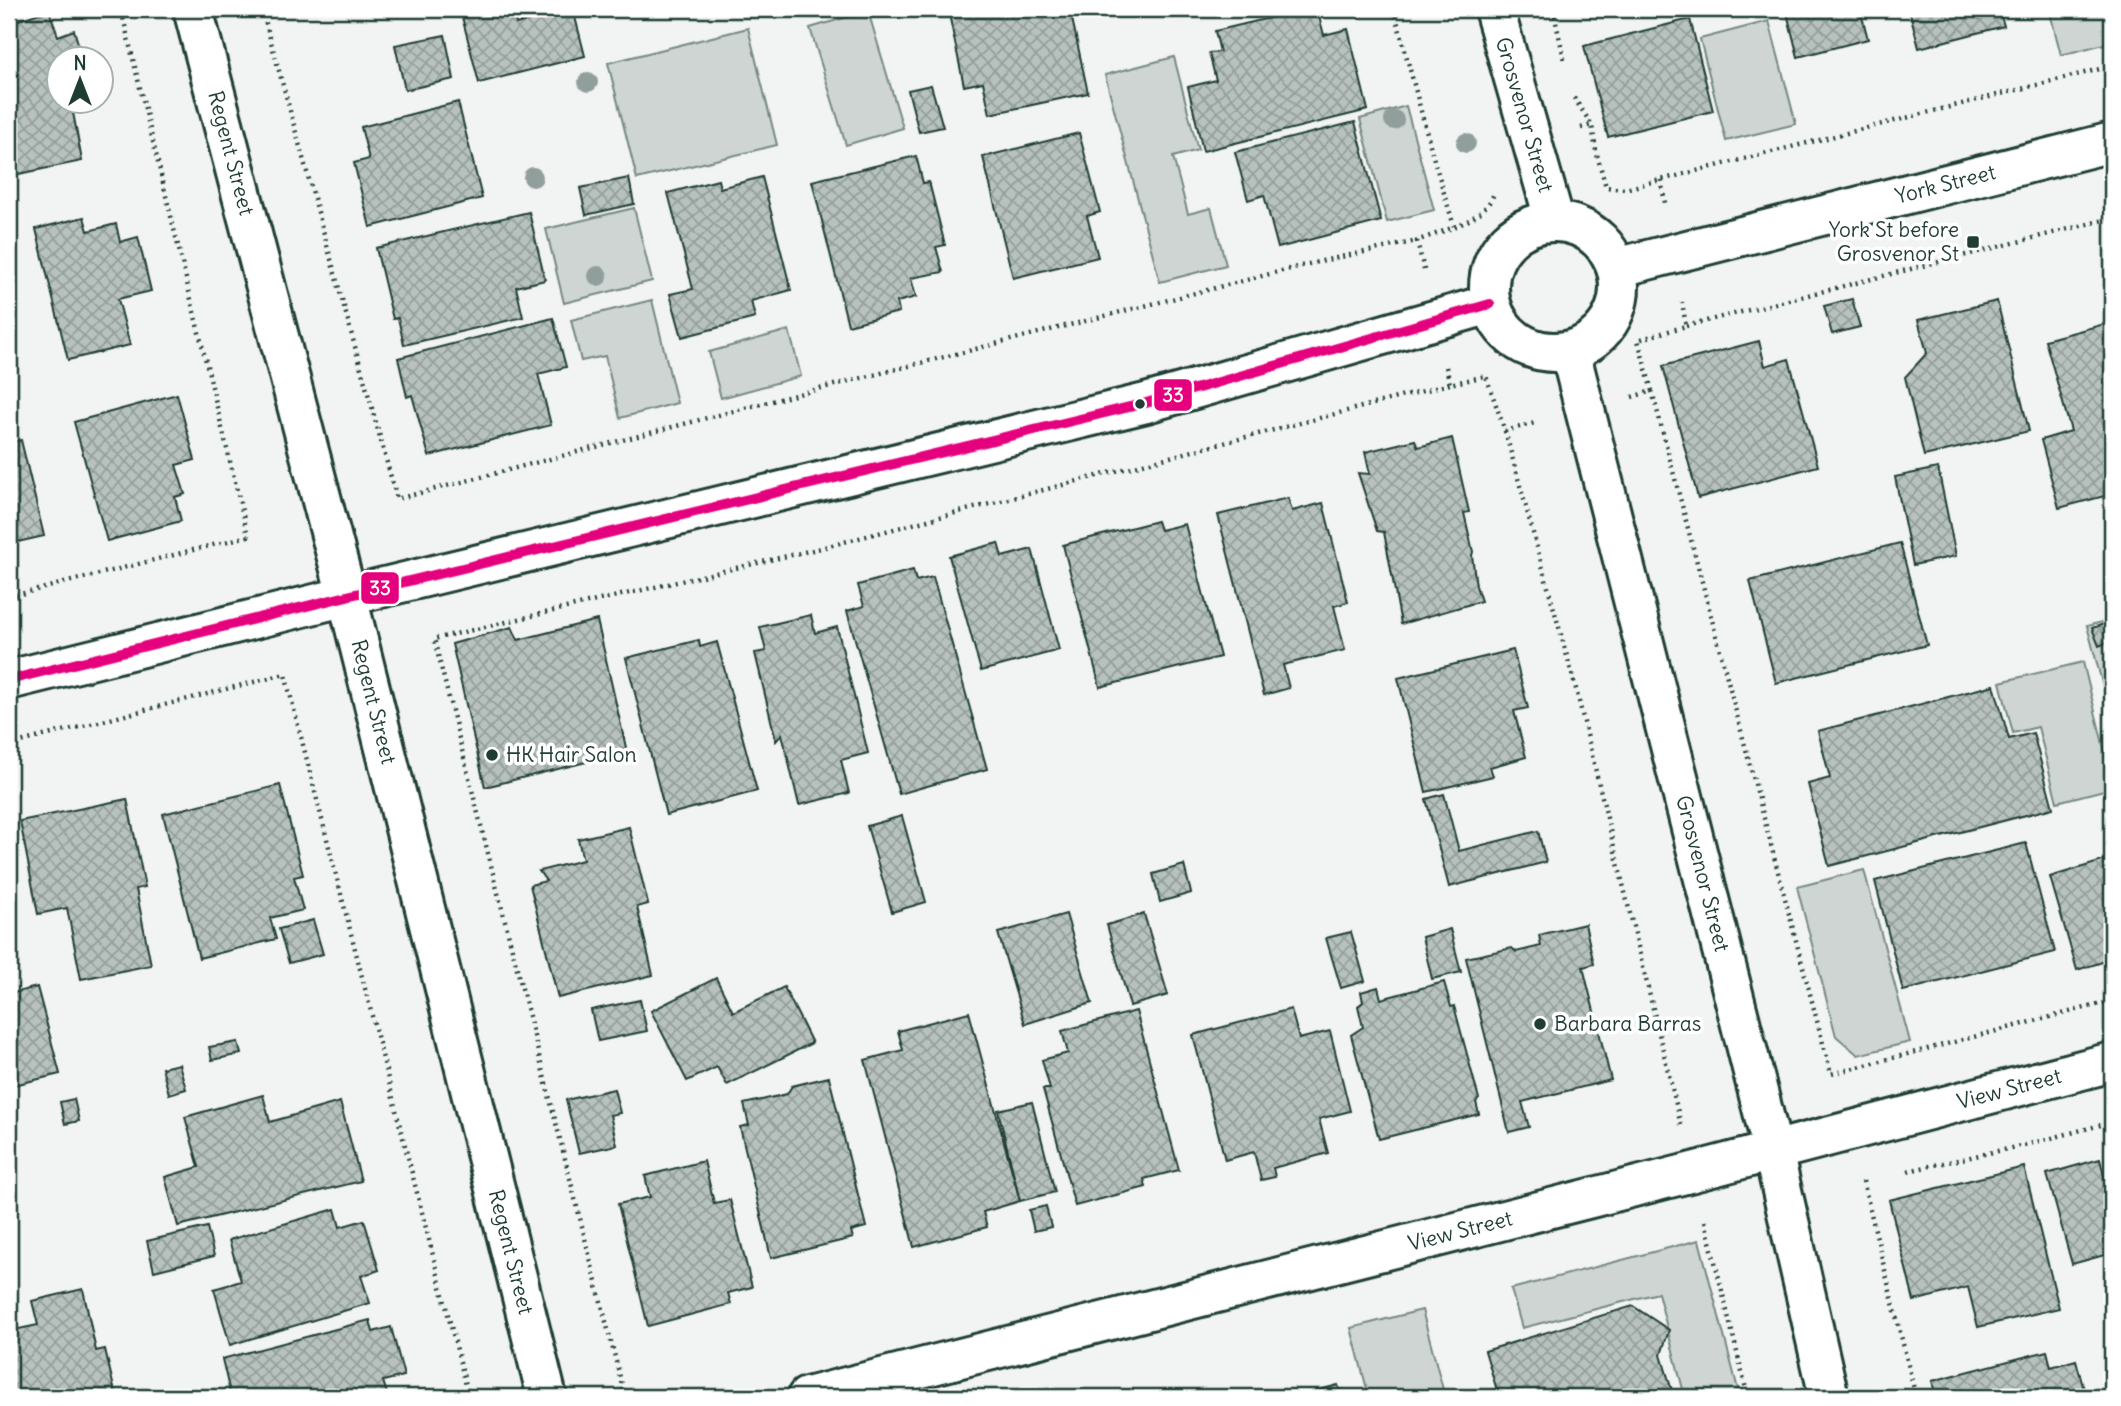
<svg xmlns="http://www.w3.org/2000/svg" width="2121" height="1406" font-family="Delius,sans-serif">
  <defs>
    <pattern id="building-cross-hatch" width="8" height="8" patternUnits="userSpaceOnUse" patternTransform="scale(1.75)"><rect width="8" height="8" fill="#b7c1bd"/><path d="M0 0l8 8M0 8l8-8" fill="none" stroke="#949e9a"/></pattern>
  </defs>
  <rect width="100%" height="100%" fill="#f2f3f3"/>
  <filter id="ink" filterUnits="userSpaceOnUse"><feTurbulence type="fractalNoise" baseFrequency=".0143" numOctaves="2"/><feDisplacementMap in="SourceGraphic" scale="14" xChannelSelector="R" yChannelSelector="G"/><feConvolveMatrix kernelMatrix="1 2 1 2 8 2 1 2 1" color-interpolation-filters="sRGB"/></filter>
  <g filter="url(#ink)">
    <g fill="#ced5d3" stroke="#768984" stroke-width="2">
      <path d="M2049,9H2112V42L2061,55Z"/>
      <path d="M868,11L903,128L846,145L810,28Z"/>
      <path d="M1769,21L1796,124L1726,141L1700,39Z"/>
      <path d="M748,28L777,145L637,179L608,63Z"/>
      <path d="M1174,57L1198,150L1173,157L1188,214L1211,208L1226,265L1160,282L1105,75Z"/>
      <path d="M1406,106L1434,210L1387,222L1360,119Z"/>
      <path d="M634,208L652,281L564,303L546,229Z"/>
      <path d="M652,300L677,403L620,418L605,356L581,361L571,320Z"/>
      <path d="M789,330L801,376L721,398L709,352Z"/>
      <path d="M2112,619V704L2108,705L2087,626Z"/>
      <path d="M2083,662L2112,781V788L2057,802L2038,727L2013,733L2000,682Z"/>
      <path d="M1864,870L1910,1042L1858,1055L1836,1036L1797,887Z"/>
      <path d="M1699,1240L1740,1397H1685L1658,1293L1522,1328L1511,1289Z"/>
      <path d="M1422,1310L1445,1397H1369L1351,1328Z"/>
    </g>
    <g fill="url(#building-cross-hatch)" stroke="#1f3d34" stroke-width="2">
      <path d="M460,9H513L516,24L573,9L585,56L479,83Z"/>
      <path d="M948,9H1061L1062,16L1071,14L1088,93L990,114L983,82L964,86Z"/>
      <path d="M1307,9H1317L1324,35L1348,29L1368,110L1203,151L1188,87L1216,80L1209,53L1220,52L1215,31Z"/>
      <path d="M1786,9H1860L1868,39L1798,57Z"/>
      <path d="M1909,9H1999L2004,26L1919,48Z"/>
      <path d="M49,10L58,36L74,30L83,60H60V102H99L72,107L82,161L9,176V139L16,137L9,115V23Z"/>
      <path d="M1690,19L1713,111L1608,137L1584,46Z"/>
      <path d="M445,35L454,79L405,90L395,45Z"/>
      <path d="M931,85L943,127L919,132L908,90Z"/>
      <path d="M458,102L482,198L370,227L354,163L369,159L361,127Z"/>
      <path d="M1355,122L1381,221L1278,248L1264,195L1248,200L1235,152Z"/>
      <path d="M1079,133L1100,212L1087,216L1098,257L1013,278L983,157Z"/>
      <path d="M916,156L923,183L929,182L945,245L936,247L943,272L911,278L916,297L897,302L899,312L848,325L812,181Z"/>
      <path d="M762,177L791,290L751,301L755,318L682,337L670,294L693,289L668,193L718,180L720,188Z"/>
      <path d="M629,178L634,204L586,215L580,188Z"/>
      <path d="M529,212L545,280L516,287L523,317L404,345L398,318L393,319L376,248Z"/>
      <path d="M84,217L88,231L116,224L120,242L138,237L151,291L118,299L130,345L68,360L36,229Z"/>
      <path d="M1852,299L1860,327L1832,334L1824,306Z"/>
      <path d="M1997,301L2029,431L1924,456L1905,377L1927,353L1918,320Z"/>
      <path d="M553,318L566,367L538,374L551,425L429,456L412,395L407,397L398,358Z"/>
      <path d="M2112,322V494L2059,508L2041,440L2071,431L2045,340Z"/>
      <path d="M1759,341L1765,366L1789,359L1818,466L1698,498L1663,366Z"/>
      <path d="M177,394L195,460L176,465L185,494L175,497L181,521L107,541L74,422Z"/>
      <path d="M1452,438L1469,512L1464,513L1473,552L1472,555L1476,586L1481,601L1401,624L1384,532L1377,531L1358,473L1370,474L1365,452L1415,440L1418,447Z"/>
      <path d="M21,440L44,536L9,544V443Z"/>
      <path d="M1938,468L1956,556L1913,565L1895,477Z"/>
      <path d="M1288,498L1292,511L1323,503L1348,602L1334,606L1345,650L1283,665L1289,688L1264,695L1218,515Z"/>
      <path d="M1157,521L1160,530L1185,524L1220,657L1100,687L1063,545Z"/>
      <path d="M998,543L1002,557L1032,549L1059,650L981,671L949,556Z"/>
      <path d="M1900,543L1927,645L1776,683L1750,581Z"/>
      <path d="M913,570L916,581L933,577L987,769L899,794L847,611L864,606L858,585Z"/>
      <path d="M811,615L815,633L837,627L868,753L841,760L849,793L799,805L782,734L776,741L755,653L766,651L760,627Z"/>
      <path d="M597,620L627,752L485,787L452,644L512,627L518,640Z"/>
      <path d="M2107,623L2112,641L2099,646L2092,628Z"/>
      <path d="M699,640L700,647L717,642L757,791L666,815L626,658Z"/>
      <path d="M1513,650L1528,708L1514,711L1526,757L1490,767L1493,776L1426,792L1398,678Z"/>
      <path d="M1994,685L2009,739L2033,733L2053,808L1829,866L1808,784L1830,778L1818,731Z"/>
      <path d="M280,785L303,875L294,877L303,910L270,918L276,939L199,958L163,814Z"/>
      <path d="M1444,794L1459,851L1538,831L1546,862L1449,887L1426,799Z"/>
      <path d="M127,799L145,887L136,889L151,965L81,979L67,908L38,914L20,821Z"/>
      <path d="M902,816L926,902L892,912L867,826Z"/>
      <path d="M629,827L648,904L637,907L653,975L558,998L530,885L546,881L539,871L583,860L578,839Z"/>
      <path d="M2026,843L2055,952L1903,991L1875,881Z"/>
      <path d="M2112,858V959L2077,970L2050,877Z"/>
      <path d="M1184,865L1191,893L1160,902L1153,874Z"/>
      <path d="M1066,914L1092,1003L1025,1024L998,933Z"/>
      <path d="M1144,914L1168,995L1130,1006L1107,925Z"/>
      <path d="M313,920L323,954L289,963L279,929Z"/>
      <path d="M1585,924L1594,964L1583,967L1611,1080L1522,1102L1529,1127L1509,1132L1466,958L1512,948L1516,952L1541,946L1539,935Z"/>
      <path d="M1450,929L1461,972L1432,979L1422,937Z"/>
      <path d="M1351,932L1365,981L1341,988L1326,938Z"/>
      <path d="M716,978L733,1012L784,987L812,1043L727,1085L717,1067L687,1081L651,1011Z"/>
      <path d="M1444,982L1451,1007L1454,1006L1479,1099L1476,1102L1479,1114L1379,1139L1351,1035L1363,1027L1358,1006L1363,1002L1361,992L1378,987L1381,999Z"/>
      <path d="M37,987L60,1074L14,1085L9,1063V994Z"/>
      <path d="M640,1000L647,1031L598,1041L591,1010Z"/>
      <path d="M1291,1009L1299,1039L1330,1031L1350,1111L1319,1119L1328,1153L1273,1168L1275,1177L1261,1180L1254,1152L1225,1160L1193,1035Z"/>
      <path d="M1136,1011L1179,1170L1144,1179L1146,1187L1075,1206L1043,1089H1050L1042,1060L1068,1053L1062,1031Z"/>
      <path d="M969,1012L1020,1201L983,1212L987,1227L914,1247L865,1060L903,1050L898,1031Z"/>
      <path d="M238,1042L241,1054L212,1060L209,1047Z"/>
      <path d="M179,1064L186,1089L169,1094L162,1068Z"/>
      <path d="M829,1077L866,1227L851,1231L853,1238L771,1258L740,1127L749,1125L744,1104L787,1094L792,1086Z"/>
      <path d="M614,1089L620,1113L610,1115L617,1145L579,1153L566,1100Z"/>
      <path d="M263,1095L270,1122L340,1102L361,1181L178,1226L165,1177L199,1167L185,1117Z"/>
      <path d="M74,1099L79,1121L65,1124L60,1102Z"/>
      <path d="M1032,1102L1055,1192L1020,1201L998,1110Z"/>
      <path d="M2100,1159L2106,1184L2112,1183V1253L2072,1264L2047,1174Z"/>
      <path d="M704,1161L714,1203L730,1200L752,1287L728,1293L731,1304L648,1326L618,1204L650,1197L645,1176Z"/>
      <path d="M2024,1167L2059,1308L1978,1327L1968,1287L1914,1301L1889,1200Z"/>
      <path d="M1046,1206L1051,1227L1034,1231L1029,1210Z"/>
      <path d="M335,1209L340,1227L364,1220L379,1270L361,1276L370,1303L230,1345L214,1289L241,1281L229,1240Z"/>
      <path d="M207,1227L214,1256L154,1271L147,1241Z"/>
      <path d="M83,1289L96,1351L105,1349L116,1397H9V1331L38,1325L32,1301Z"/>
      <path d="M1633,1306L1669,1330L1661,1355L1674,1397H1499L1485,1351Z"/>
      <path d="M370,1320L373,1332L391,1327L404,1376L383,1381L388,1397H229H231L222,1359Z"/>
      <path d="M2047,1351L2051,1367L2076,1360L2086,1397H1936L1932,1381Z"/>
      <path d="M1338,1385L1342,1397H1293Z"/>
    </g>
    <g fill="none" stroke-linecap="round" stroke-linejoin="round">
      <defs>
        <g id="minor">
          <path id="s1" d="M193,9L347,596L547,1397"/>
          <path id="s2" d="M1494,9L1555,222"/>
          <circle cx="1554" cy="287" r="65"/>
          <path id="s3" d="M1616,268L2112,142"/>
          <path id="s4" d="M1570,351L1773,1151L1829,1397"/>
          <path d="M9,680L347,596L1146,403L1490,304"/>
          <path id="s5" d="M807,1397L1693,1172L2112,1062"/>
        </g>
      </defs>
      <use href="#minor" stroke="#1f3d34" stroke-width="44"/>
      <g stroke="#1f3d34" stroke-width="4.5" stroke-dasharray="2 5" stroke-linecap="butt">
        <path d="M262,9L397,499L795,395L1317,262L1417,241"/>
        <path d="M1394,9L1434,160L1454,226"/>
        <path d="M1553,9L1565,63"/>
        <path d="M1574,98L1592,125"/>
        <path d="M1581,128L1592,125L1596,151L1606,187L1625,189L2112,66"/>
        <path d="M1661,180L1665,203"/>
        <path d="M1424,270L1417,241C1443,230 1484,222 1494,193"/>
        <path d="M1686,326L2112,218"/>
        <path d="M1446,367L1450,384L1486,376L1505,431L1535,423"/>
        <path d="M1652,391L1831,1074L2112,1001"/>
        <path d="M1632,397L1652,391L1638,340L1686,326L1682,302"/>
        <path d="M1505,431L1576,689L1681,1125"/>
        <path d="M9,597L248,536L121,9"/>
        <path d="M9,745L285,674L469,1397"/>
        <path d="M1908,1171L2029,1144L2112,1122"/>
        <path d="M1863,1181L1916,1397"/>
        <path d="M1705,1221L1748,1397"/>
        <path d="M625,1397L434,639L817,549L1450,384"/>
      </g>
      <use href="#minor" stroke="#fff" stroke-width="38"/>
      <defs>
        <path id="bus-1" d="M9,680L347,596L1146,403L1490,304"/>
      </defs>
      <use href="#bus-1" stroke="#fff" stroke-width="16"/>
      <use href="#bus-1" stroke="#e5007d" stroke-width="10"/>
    </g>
    <g fill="#919f9c">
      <circle cx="588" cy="82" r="10"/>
      <circle cx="1394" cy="120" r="10"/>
      <circle cx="1466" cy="143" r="10"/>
      <circle cx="533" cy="177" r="10"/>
      <circle cx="598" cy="276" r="10"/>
    </g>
  </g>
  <g fill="#1f3d34" stroke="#fff" stroke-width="2.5">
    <rect x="1966" y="235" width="14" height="14" rx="3.5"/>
    <circle cx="1140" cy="404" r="6"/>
    <circle cx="492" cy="755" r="7"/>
    <circle cx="1540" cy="1024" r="7"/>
  </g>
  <g text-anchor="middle" stroke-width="7" stroke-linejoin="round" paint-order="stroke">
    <g font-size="21" fill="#1f3d34" stroke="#fff">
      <text dy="7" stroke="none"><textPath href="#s2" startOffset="110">Grosvenor Street</textPath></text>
      <text dy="7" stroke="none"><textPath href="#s1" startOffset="149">Regent Street</textPath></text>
      <text dy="7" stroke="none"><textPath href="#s3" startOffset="340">York Street</textPath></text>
      <text dy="7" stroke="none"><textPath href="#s1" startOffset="716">Regent Street</textPath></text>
      <text dy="7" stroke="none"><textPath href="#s4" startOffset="539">Grosvenor Street</textPath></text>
      <text dy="7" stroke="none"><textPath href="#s5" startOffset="1241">View Street</textPath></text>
      <text dy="7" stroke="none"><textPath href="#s5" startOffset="674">View Street</textPath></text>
      <text dy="7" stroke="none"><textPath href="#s1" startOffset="1283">Regent Street</textPath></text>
    </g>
    <g font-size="21" fill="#1f3d34" stroke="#fff" text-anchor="start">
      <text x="1959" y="237" text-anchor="end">York St before<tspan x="1959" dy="24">Grosvenor St</tspan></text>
      <text x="506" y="762">HK Hair Salon</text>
      <text x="1554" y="1031">Barbara Barras</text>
    </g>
  </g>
  <g stroke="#fff" stroke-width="2.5">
    <rect x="1153" y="378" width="40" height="34" rx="7" fill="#e5007d"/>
    <rect x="360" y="571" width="40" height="34" rx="7" fill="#e5007d"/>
  </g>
  <g font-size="19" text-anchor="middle" font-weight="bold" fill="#fff">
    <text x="1173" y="402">33</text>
    <text x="380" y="595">33</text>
  </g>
  <rect width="2121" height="1406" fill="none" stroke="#fff" stroke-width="35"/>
  <rect x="18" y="18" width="2086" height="1371" fill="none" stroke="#1f3d34" stroke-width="2.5" filter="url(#ink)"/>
  <g transform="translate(80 80)"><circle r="33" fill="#ffffff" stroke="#a5b1ae" stroke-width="2"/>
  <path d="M0-5L12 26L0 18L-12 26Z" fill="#1f3d34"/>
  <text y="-10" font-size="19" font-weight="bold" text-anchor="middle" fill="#1f3d34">N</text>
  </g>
</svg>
